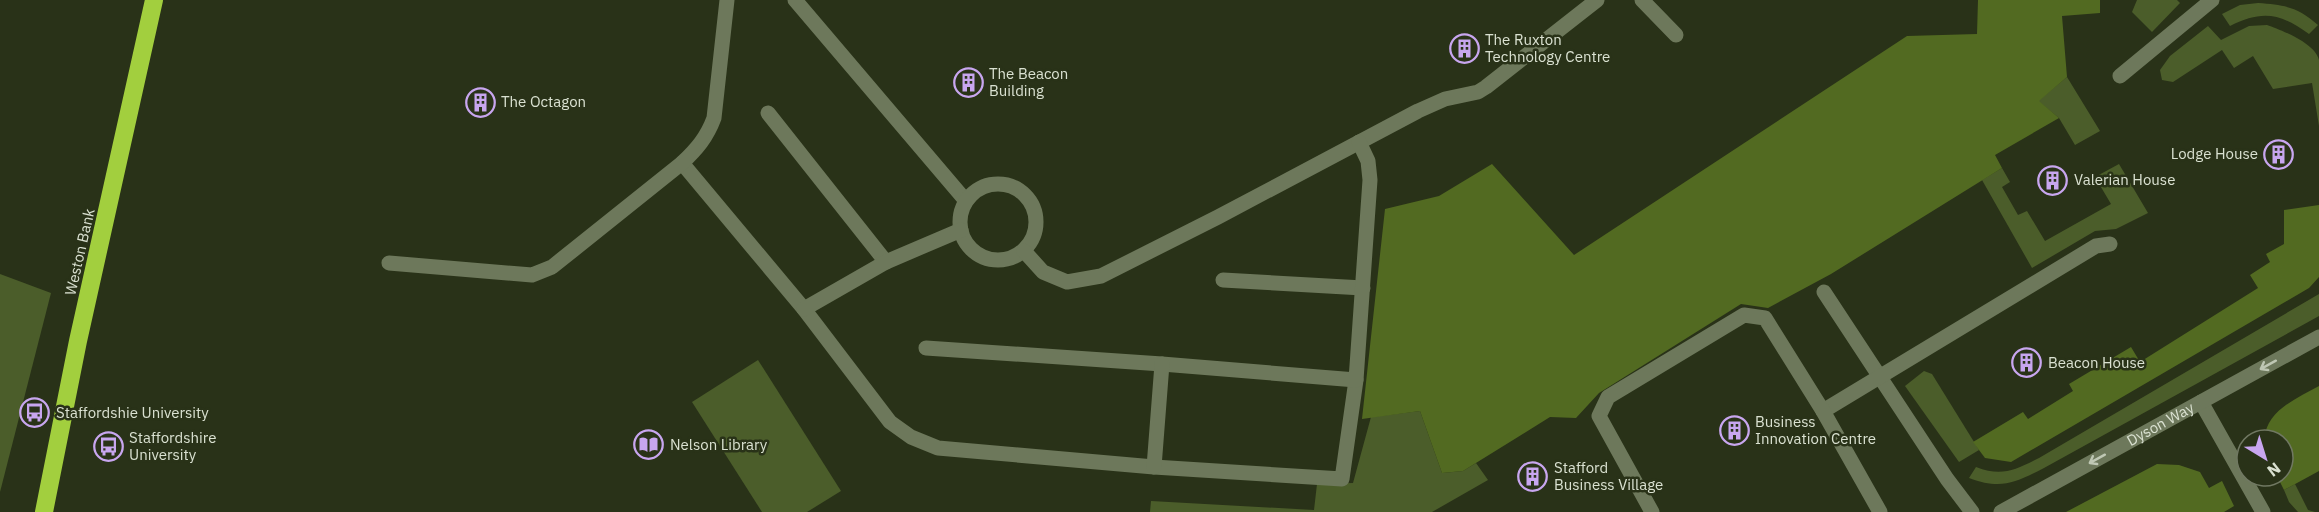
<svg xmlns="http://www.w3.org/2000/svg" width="2319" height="512" font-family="'IBM Plex Sans',sans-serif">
  <rect width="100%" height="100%" fill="#293218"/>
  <g fill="#4b5d2a">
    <path d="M2137,0H2177L2180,3L2152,32L2132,12Z"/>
    <path d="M2258,3C2285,5 2298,7 2318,25L2309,34C2280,13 2262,10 2230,26L2222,14L2240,5Z"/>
    <path d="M2267,25C2281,30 2315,43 2319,60C2319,73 2319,110 2319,126L2312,83L2273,89L2253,56L2234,68L2222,50L2173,82L2162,80L2160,70L2170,56L2208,26L2221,40L2249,26Z"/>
    <path d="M2067,77L2100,131L2075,145L2059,118L2038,101Z"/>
    <path d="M2119,164L2148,213L2116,229L2095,231L2032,268L1982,180L2002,168L2010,182L2002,187L2018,215L2027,211L2045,241L2111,204L2095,177Z"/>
    <path d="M0,274L51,293L0,492Z"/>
    <path d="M2319,294V316L2044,468C2015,483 2001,490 1969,478L1976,467C2002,477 2015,470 2039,458Z"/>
    <path d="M758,360L841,491L807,512H762L692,402Z"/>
    <path d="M1924,371L1932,374L1979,450L1959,462L1905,386Z"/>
    <path d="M1420,411L1442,473L1463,471L1476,463L1488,480L1432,512H1150L1151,501L1314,510L1317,484L1353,483L1371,417Z"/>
    <path d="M2295,484L2308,510L2315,512H2298L2289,502L2284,490Z"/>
  </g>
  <g fill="#526a21">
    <path d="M1978,0H2100V13L2062,16L2067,77L2039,101L2059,118L1995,155L2002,168L1831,274L1768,308L1741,304L1599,393L1576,418L1550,417L1463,471L1442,473L1420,411L1362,419L1385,209L1439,196L1492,164L1574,255L1907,36L1977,34Z"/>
    <path d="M2319,205V277L2309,288L2011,462L1985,458L1973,442L2023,412L2028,419L2073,391L2069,384L2131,347L2140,362L2258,288L2250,275L2270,262L2266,254L2284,244V210Z"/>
    <path d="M2319,386V471L2284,490L2277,476H2283V440H2265C2264,412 2297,398 2319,386Z"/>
    <path d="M2157,464L2179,465L2200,472L2209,488L2222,481L2234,506L2224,512H2066Z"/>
  </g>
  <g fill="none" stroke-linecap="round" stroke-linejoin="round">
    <g stroke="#6d785b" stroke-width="15">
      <path d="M795,0L966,201"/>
      <path d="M1642,0L1676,35"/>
      <path d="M2120,76L2212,0"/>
      <path d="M768,113L886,262"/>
      <path d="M682,163L804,309L890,422L911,437L938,448L1154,467L1342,479L1356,380"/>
      <circle cx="998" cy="222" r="38"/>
      <path d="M1024,251L1043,272L1067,282L1101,276L1218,217L1418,111L1445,99L1478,92L1486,87L1597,0"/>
      <path d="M389,263L532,275L552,267L682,163C697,149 707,137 714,118L727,0"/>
      <path d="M1223,280L1363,288"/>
      <path d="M1824,292L1947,479L1972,512"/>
      <path d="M804,309L886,262L961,230"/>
      <path d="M926,348L1162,364L1356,380L1370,180L1368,161L1359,142"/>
      <path d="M2201,402L2263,512"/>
      <path d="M1823,411L2096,246L2110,244"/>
      <path d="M1154,467L1162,364"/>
      <path d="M1652,512L1599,416L1608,397L1744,315L1765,318L1823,411L1880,512"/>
      <path id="s1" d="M2001,512L2319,337"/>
    </g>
    <path stroke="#a2cf3e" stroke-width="18" d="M44,512L78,341L154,0"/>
  </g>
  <defs><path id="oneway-shaft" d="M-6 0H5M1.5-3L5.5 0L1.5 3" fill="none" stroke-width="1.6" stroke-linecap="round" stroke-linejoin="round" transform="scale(1.5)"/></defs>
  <g stroke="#bfc7b4">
    <use href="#oneway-shaft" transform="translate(2268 365) rotate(151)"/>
    <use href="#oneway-shaft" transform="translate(2097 459) rotate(151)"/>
  </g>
  <defs>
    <symbol id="building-ring" viewBox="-11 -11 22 22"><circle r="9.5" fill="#293218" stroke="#c8a6ef" stroke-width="1.5"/><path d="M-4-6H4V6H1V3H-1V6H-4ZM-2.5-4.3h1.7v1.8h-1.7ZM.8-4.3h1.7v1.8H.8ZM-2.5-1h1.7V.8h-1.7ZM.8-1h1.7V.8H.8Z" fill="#c8a6ef"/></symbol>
    <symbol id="bus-ring" viewBox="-11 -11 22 22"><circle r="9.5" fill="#293218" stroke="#c8a6ef" stroke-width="1.5"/><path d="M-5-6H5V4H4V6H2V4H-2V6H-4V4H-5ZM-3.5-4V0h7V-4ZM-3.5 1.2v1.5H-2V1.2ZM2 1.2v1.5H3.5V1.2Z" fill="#c8a6ef"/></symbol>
    <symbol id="library-ring" viewBox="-11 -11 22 22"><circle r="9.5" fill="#293218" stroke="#c8a6ef" stroke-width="1.5"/><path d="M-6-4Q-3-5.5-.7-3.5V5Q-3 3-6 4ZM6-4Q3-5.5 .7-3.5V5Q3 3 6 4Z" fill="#c8a6ef"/></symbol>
  </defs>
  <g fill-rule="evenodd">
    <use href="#building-ring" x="1448" y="32" width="33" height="33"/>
    <use href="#building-ring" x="952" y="66" width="33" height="33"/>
    <use href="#building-ring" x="464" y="86" width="33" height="33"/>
    <use href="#building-ring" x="2262" y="138" width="33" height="33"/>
    <use href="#building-ring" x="2036" y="164" width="33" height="33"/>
    <use href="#building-ring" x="2010" y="346" width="33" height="33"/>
    <use href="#bus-ring" x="18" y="396" width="33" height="33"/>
    <use href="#building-ring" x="1718" y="414" width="33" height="33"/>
    <use href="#library-ring" x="632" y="428" width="33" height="33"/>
    <use href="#bus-ring" x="92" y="430" width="33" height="33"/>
    <use href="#building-ring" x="1516" y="460" width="33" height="33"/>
  </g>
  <g text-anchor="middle" stroke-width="5" stroke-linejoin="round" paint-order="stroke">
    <g font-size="15" fill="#dae1d1" stroke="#293218" text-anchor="start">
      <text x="1485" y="45">The Ruxton<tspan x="1485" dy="17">Technology Centre</tspan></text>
      <text x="989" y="79">The Beacon<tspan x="989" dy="17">Building</tspan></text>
      <text x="501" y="107">The Octagon</text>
      <text x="2258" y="159" text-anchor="end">Lodge House</text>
      <text x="2074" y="185">Valerian House</text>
      <text x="2048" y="368">Beacon House</text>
      <text x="56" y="418">Staffordshie University</text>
      <text x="1755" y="427">Business<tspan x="1755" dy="17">Innovation Centre</tspan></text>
      <text x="129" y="443">Staffordshire<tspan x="129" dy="17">University</tspan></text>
      <text x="670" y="450">Nelson Library</text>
      <text x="1554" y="473">Stafford<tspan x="1554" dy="17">Business Village</tspan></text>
    </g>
    <g font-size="15" fill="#dae1d1" stroke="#293218">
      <text transform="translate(80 252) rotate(-77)" y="5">Weston Bank</text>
      <text dy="5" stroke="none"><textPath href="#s1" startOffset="182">Dyson Way</textPath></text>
    </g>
  </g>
  <g transform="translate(2265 458) rotate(142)"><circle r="28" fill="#293218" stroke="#707862" stroke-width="1.5"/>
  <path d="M0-4.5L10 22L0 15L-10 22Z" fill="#c8a6ef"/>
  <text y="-9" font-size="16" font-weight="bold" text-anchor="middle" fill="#dae1d1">N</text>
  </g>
</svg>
